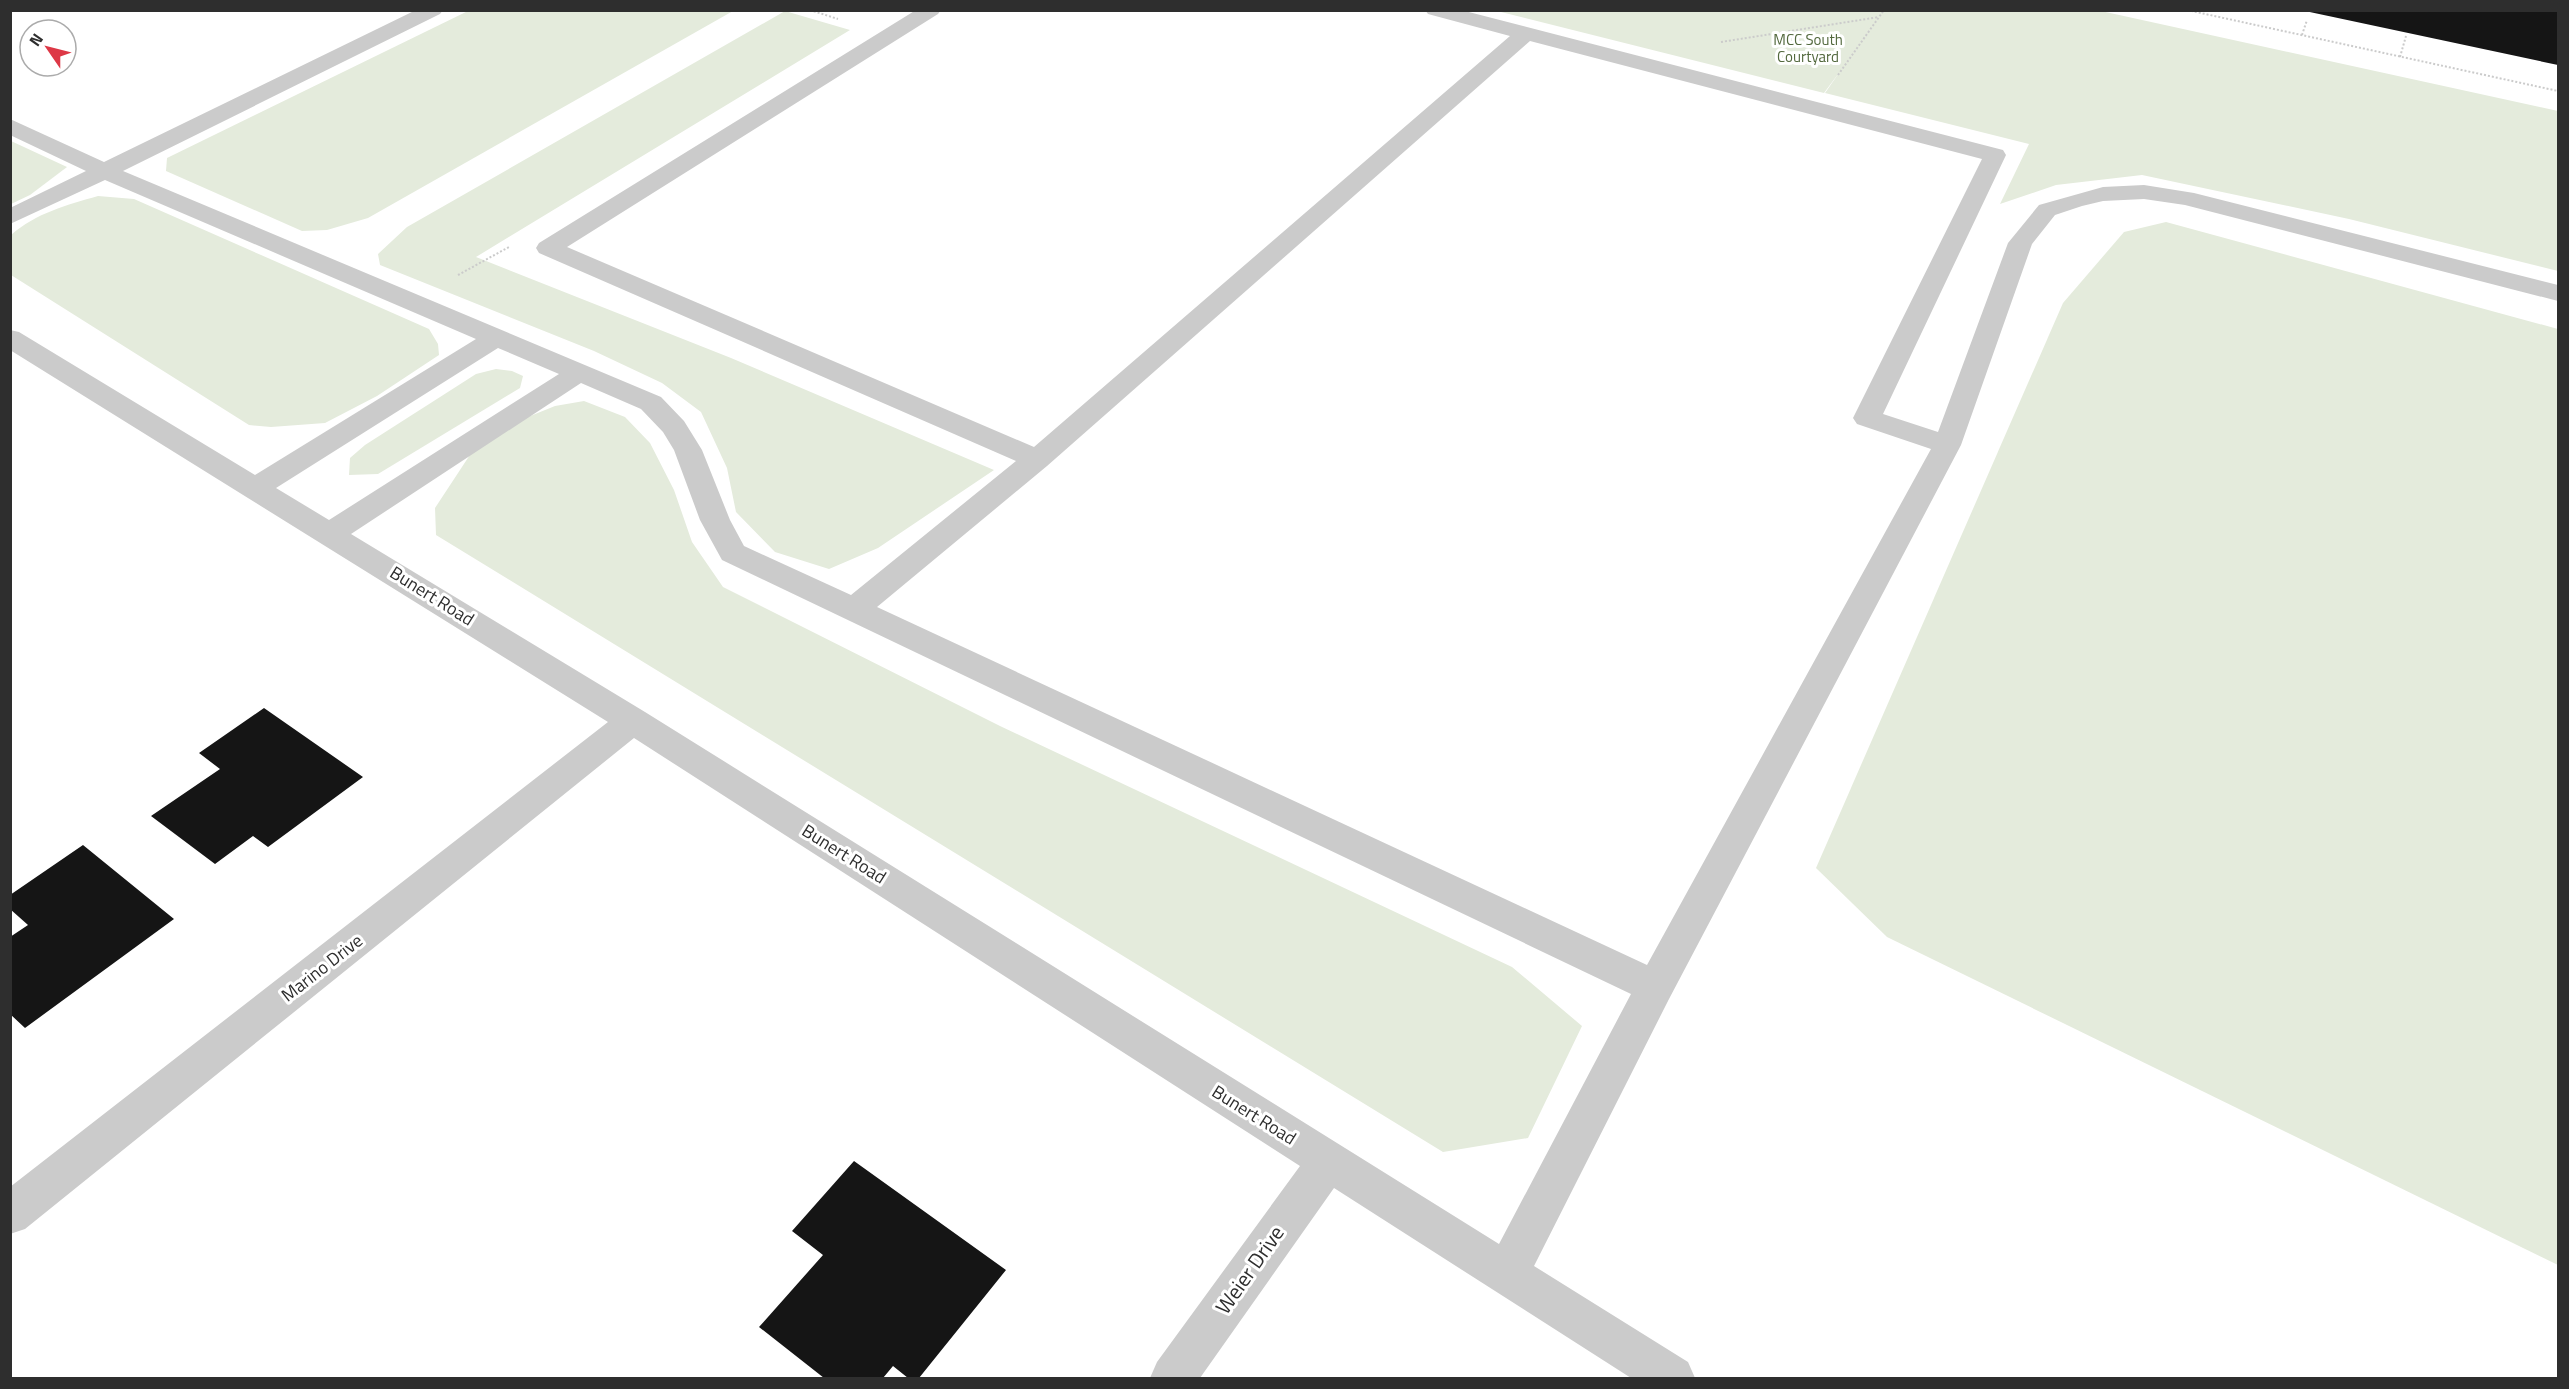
<svg xmlns="http://www.w3.org/2000/svg" width="2569" height="1389" font-family="'Titillium Web',sans-serif">
  <rect width="100%" height="100%" fill="#fff"/>
  <g fill="#e4ebdc">
    <path d="M470,10L733,11L368,218L327,230L302,231L166,171L167,158Z"/>
    <path d="M785,11L850,30L476,257L731,358L994,470L878,548L829,569L775,552L736,512L727,468L701,412L662,383L594,351L380,265L378,254L407,227Z"/>
    <path d="M1497,11H2101L2558,111V271L2349,219L2142,175L2056,185L2000,204L2029,144L1825,93L1841,70L1824,93Z"/>
    <path d="M11,141L67,167L30,195L11,204Z"/>
    <path d="M98,196L134,199L429,329L438,344L439,355L377,396L325,423L271,427L249,425L11,275V235C36,213 67,205 98,196Z"/>
    <path d="M2166,222L2558,329V1265L1887,937L1816,868L2063,303L2124,232Z"/>
    <path d="M496,369L512,371L523,376L520,388L378,474L349,475L350,458L365,445L476,374Z"/>
    <path d="M584,401L625,417L650,443L674,490L692,542L723,587L1000,726L1512,967L1582,1026L1528,1138L1443,1152L436,535L435,508L483,435L555,406Z"/>
  </g>
  <g fill="#151515">
    <path d="M2305,10H2558V65L2305,11Z"/>
    <path d="M264,708L363,777L268,847L253,836L215,864L151,816L220,769L199,753Z"/>
    <path d="M83,845L174,919L25,1028L10,1014V937L28,925L10,909V895Z"/>
    <path d="M854,1161L1006,1270L919,1378H908L893,1366L883,1378H824L759,1327L823,1255L792,1231Z"/>
  </g>
  <g fill="none" stroke-linecap="round" stroke-linejoin="round">
    <g stroke="#cbcbcb" stroke-width="2" stroke-dasharray="2 2" stroke-linecap="butt">
      <path d="M810,10L838,19"/>
      <path d="M2187,10L2558,91"/>
      <path d="M2302,35L2307,20"/>
      <path d="M1721,42L1879,17"/>
      <path d="M2400,57L2406,36"/>
      <path d="M1838,75L1884,10"/>
      <path d="M458,275L509,247"/>
    </g>
    <path fill="#cbcbcb" fill-rule="evenodd" d="M416,10H443L440,14L123,171L661,397L684,421L702,450L730,520L744,546L851,595L1016,461L539,253L536,248L539,243L916,10H941L938,14L567,247L1034,447L1510,36L1428,14L1425,10H1461L2003,150L2006,155L1883,414L1938,432L2008,243L2039,205L2103,187L2144,185L2194,193L2558,285V301L2185,205L2144,199L2103,201L2082,206L2055,215L2032,244L1961,445L1669,999L1534,1266L1688,1362L1695,1378H1631L1334,1188L1200,1378H1150L1157,1362L1300,1166L634,738L25,1229L10,1234V1187L608,722L10,350V330L19,332L255,475L476,339L105,180L10,224V208L86,171L10,135V119L104,162ZM1530,41L1982,159L1853,418L1857,424L1931,449L1647,965L877,607L1047,466ZM498,348L559,374L329,520L276,488ZM581,383L641,409L663,432L674,450L700,520L722,560L1631,994L1499,1244L645,712L351,534Z"/>
  </g>
  <g text-anchor="middle" stroke-width="6" stroke-linejoin="round" paint-order="stroke">
    <g font-size="15" fill="#52683d" stroke="#fff">
      <text x="1808" y="45">MCC South<tspan x="1808" dy="17">Courtyard</tspan></text>
    </g>
    <g font-size="18" fill="#2e2e2e" stroke="#fff">
      <text transform="translate(432 596) rotate(32)" y="6">Bunert Road</text>
      <text transform="translate(844 854) rotate(32)" y="6">Bunert Road</text>
      <text transform="translate(322 968) rotate(-38)" y="6">Marino Drive</text>
      <text transform="translate(1254 1115) rotate(32)" y="6">Bunert Road</text>
    </g>
    <g font-size="21" fill="#2e2e2e" stroke="#fff">
      <text transform="translate(1250 1270) rotate(-55)" y="7">Weier Drive</text>
    </g>
  </g>
  <rect width="2569" height="1389" fill="none" stroke="#2e2e2e" stroke-width="24"/>
  <g transform="translate(48 48) rotate(305)"><circle r="28" fill="#ffffff" stroke="#ababab" stroke-width="1.5"/>
  <path d="M0-4.5L10 22L0 15L-10 22Z" fill="#dd3846"/>
  <text y="-9" font-size="16" font-weight="bold" text-anchor="middle" fill="#2e2e2e">N</text>
  </g>
</svg>
